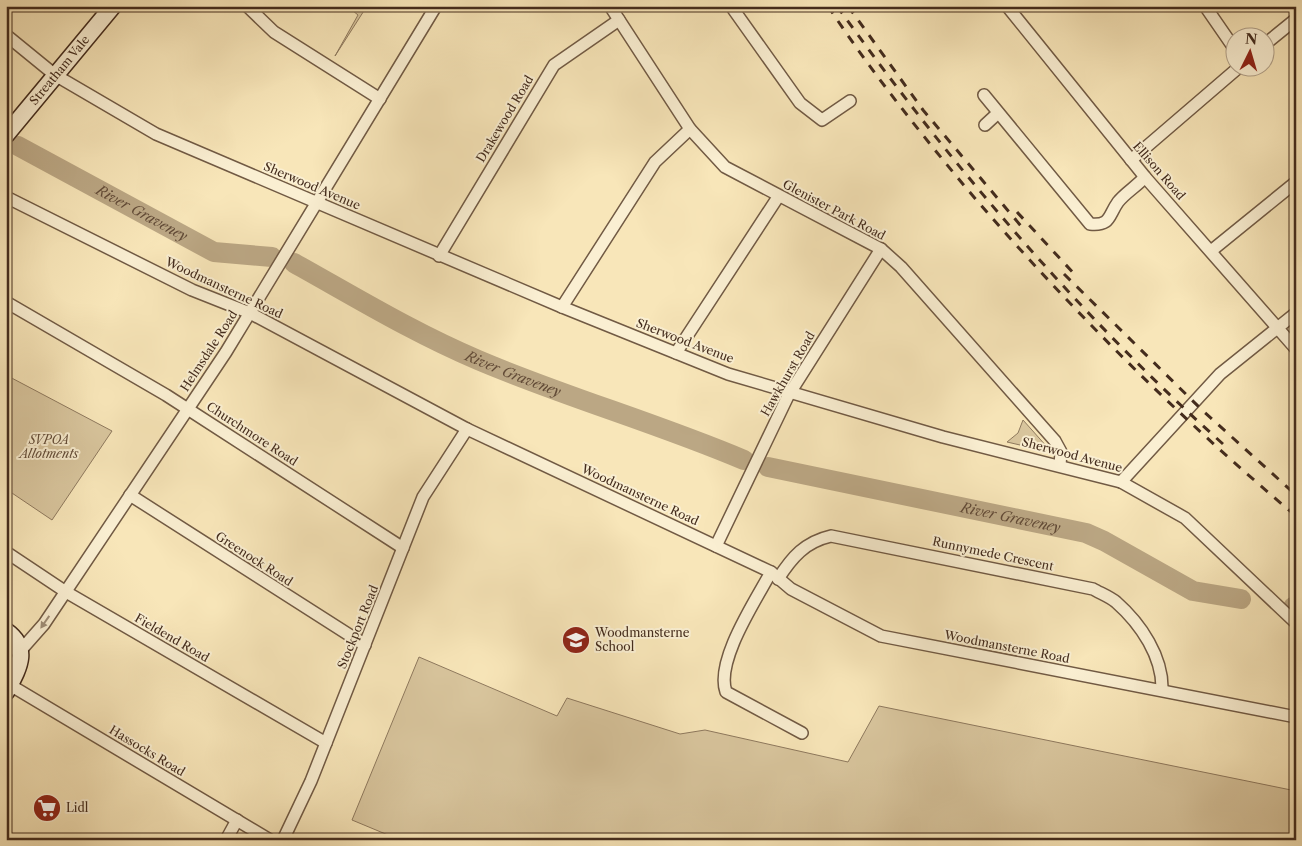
<svg xmlns="http://www.w3.org/2000/svg" width="1302" height="846" font-family="'Libre Caslon Text',serif">
  <rect width="100%" height="100%" fill="#f8e6b9"/>
  <filter id="stains"><feTurbulence type="fractalNoise" baseFrequency=".004" numOctaves="4"/><feColorMatrix values="0 0 0 0 .2 0 0 0 0 .09 0 0 0 0 .02 0 0 0 .5 -.17"/></filter>
  <radialGradient id="worn" r=".72"><stop offset=".6" stop-color="#630" stop-opacity="0"/><stop offset="1" stop-color="#630" stop-opacity=".3"/></radialGradient>
  <g fill="#d9c69e" stroke="#8e795e">
    <path d="M347,6H367L335,56L358,15Z"/>
    <path d="M6,375L112,431L52,520L6,489Z"/>
    <path d="M1023,420L1048,448L1046,451L1007,442L1018,433Z"/>
    <path d="M419,657L557,716L567,698L680,734L705,730L848,762L879,706L1296,791V840H400L352,820Z"/>
  </g>
  <g fill="none" stroke-linecap="round" stroke-linejoin="round">
    <g stroke="#bba784" stroke-width="20">
      <path id="s1" d="M18,146L214,252L272,257"/>
      <path id="s2" d="M294,263C355,297 414,333 478,360C565,397 657,423 744,460"/>
      <path id="s3" d="M768,467L1086,533L1104,541L1193,591L1241,599"/>
      <path d="M1293,607L1296,608"/>
    </g>
    <defs>
      <g id="minor">
        <path d="M247,6L274,32L380,99"/>
        <path d="M610,6L690,129L725,167L881,249L901,267L1055,441L1061,452L1060,465"/>
        <path d="M731,6L800,103L822,120L850,101"/>
        <path d="M1007,6L1145,177L1296,349"/>
        <path d="M1205,6L1234,48"/>
        <path d="M6,35L55,75L156,134L562,307L728,374L943,437L1121,482L1185,518L1296,623"/>
        <path d="M1264,45L1296,19"/>
        <path d="M984,95L1090,224C1111,226 1108,216 1118,202C1125,193 1137,186 1145,177"/>
        <path d="M985,125L998,113"/>
        <path d="M1131,160L1238,68"/>
        <path d="M6,197L192,290L250,313L467,429L771,572L791,589L881,636L1296,717"/>
        <path d="M1211,251L1296,182"/>
        <path d="M439,256L554,65L619,20"/>
        <path d="M6,302L166,395L403,548"/>
        <path d="M562,307L655,162L690,129"/>
        <path d="M676,353L778,197"/>
        <path d="M1121,482L1220,374L1296,313"/>
        <path d="M130,495L365,645"/>
        <path d="M716,546L788,396L881,249"/>
        <path d="M6,552L66,592L326,743"/>
        <path d="M771,572C756,600 715,661 726,692L802,733"/>
        <path d="M778,579C792,557 805,542 831,536L1093,589C1100,593 1110,597 1116,602C1141,624 1163,657 1162,690"/>
        <path d="M21,650L44,624L226,352L436,6"/>
        <path d="M10,685L270,840"/>
        <path d="M226,840L237,820"/>
        <path d="M283,840L311,781L423,497L467,429"/>
      </g>
      <g id="secondary">
        <path id="s4" d="M6,135L113,6"/>
        <path d="M6,631C31,649 18,669 6,692"/>
      </g>
    </defs>
    <use href="#minor" stroke="#715a44" stroke-width="14"/>
    <use href="#secondary" stroke="#442c1d" stroke-width="19"/>
    <use href="#minor" stroke="#faefd2" stroke-width="11"/>
    <use href="#secondary" stroke="#faefd2" stroke-width="16"/>
    <g stroke="#442c1d" stroke-width="3" stroke-dasharray="9 9" stroke-linecap="butt">
      <path d="M828,6C870,70 918,130 967,189C1068,307 1177,416 1296,516"/>
      <path d="M837,6C950,164 1078,314 1223,444"/>
      <path d="M848,6L923,110L1021,226"/>
      <path d="M1017,212L1078,278"/>
      <path d="M1064,274L1202,410L1296,495"/>
    </g>
  </g>
  <defs><path id="oneway-solid" d="M-6-.8H1V-3.2L6.5 0L1 3.2V.8H-6Z" transform="scale(1.25)"/></defs>
  <use fill="#9f8e78" href="#oneway-solid" transform="translate(45 622) rotate(125)"/>
  <defs>
    <symbol id="school-disc" viewBox="-11 -11 22 22"><circle r="9.5" fill="#8f2418" stroke="#faefd2"/><path d="M0-5L7-2L0 1L-7-2ZM-4 1L0 2.5L4 1V4Q0 6-4 4Z" fill="#fff"/></symbol>
    <symbol id="supermarket-disc" viewBox="-11 -11 22 22"><circle r="9.5" fill="#8f2418" stroke="#faefd2"/><path d="M-6-5.5h2.5l.6 2H6L4.5 2H-2.5L-4.4-4H-6ZM-1.5 3.2a1.3 1.3 0 1 0 .1 0ZM3 3.2a1.3 1.3 0 1 0 .1 0Z" fill="#fff"/></symbol>
  </defs>
  <g fill-rule="evenodd">
    <use href="#school-disc" x="560" y="624" width="32" height="32"/>
    <use href="#supermarket-disc" x="31" y="792" width="32" height="32"/>
  </g>
  <g text-anchor="middle" stroke-width="4" stroke-linejoin="round" paint-order="stroke">
    <g font-size="12" fill="#442c1d" stroke="#faefd2">
      <text dy="4" stroke="none"><textPath href="#s4" startOffset="84">Streatham Vale</textPath></text>
      <text transform="translate(505 119) rotate(-59)" y="4">Drakewood Road</text>
      <text transform="translate(1159 171) rotate(49)" y="4">Ellison Road</text>
      <text transform="translate(312 186) rotate(23)" y="4">Sherwood Avenue</text>
      <text transform="translate(834 210) rotate(28)" y="4">Glenister Park Road</text>
      <text transform="translate(224 288) rotate(25)" y="4">Woodmansterne Road</text>
      <text transform="translate(685 341) rotate(21)" y="4">Sherwood Avenue</text>
      <text transform="translate(209 351) rotate(-57)" y="4">Helmsdale Road</text>
      <text transform="translate(788 374) rotate(-60)" y="4">Hawkhurst Road</text>
      <text transform="translate(252 434) rotate(33)" y="4">Churchmore Road</text>
      <text transform="translate(1072 455) rotate(15)" y="4">Sherwood Avenue</text>
      <text transform="translate(640 495) rotate(25)" y="4">Woodmansterne Road</text>
      <text transform="translate(993 554) rotate(12)" y="4">Runnymede Crescent</text>
      <text transform="translate(254 559) rotate(33)" y="4">Greenock Road</text>
      <text transform="translate(358 627) rotate(-68)" y="4">Stockport Road</text>
      <text transform="translate(172 638) rotate(30)" y="4">Fieldend Road</text>
      <text transform="translate(1007 647) rotate(11)" y="4">Woodmansterne Road</text>
      <text transform="translate(147 751) rotate(31)" y="4">Hassocks Road</text>
    </g>
    <g font-size="12" font-style="italic" fill="#624b37" stroke="#faefd2">
      <text x="49" y="444">SVPOA<tspan x="49" dy="14">Allotments</tspan></text>
    </g>
    <g font-size="12" fill="#442c1d" stroke="#faefd2" text-anchor="start">
      <text x="595" y="637">Woodmansterne<tspan x="595" dy="14">School</tspan></text>
      <text x="66" y="812">Lidl</text>
    </g>
    <g font-size="14" font-style="italic" fill="#624b37" stroke="#faefd2">
      <text dy="5" stroke="none"><textPath href="#s1" startOffset="141">River Graveney</textPath></text>
      <text dy="5" stroke="none"><textPath href="#s2" startOffset="246">River Graveney</textPath></text>
      <text dy="5" stroke="none"><textPath href="#s3" startOffset="248">River Graveney</textPath></text>
    </g>
  </g>
  <rect width="1302" height="846" fill="none" stroke="#f8e6b9" stroke-width="25"/>
  <rect x="8" y="8" width="1287" height="831" fill="none" stroke="#442c1d" stroke-width="2.5"/>
  <rect x="12" y="12" width="1277" height="821" fill="none" stroke="#442c1d"/>
  <g transform="translate(1250 52) rotate(5)"><circle r="24" fill="#faefd2" stroke="#b1a18a"/>
  <path d="M0-4L9 19L0 12L-9 19Z" fill="#8f2418"/>
  <text y="-8" font-size="14" font-weight="bold" text-anchor="middle" fill="#442c1d">N</text>
  </g>
  <rect width="100%" height="100%" filter="url(#stains)"/>
  <rect width="100%" height="100%" fill="url(#worn)"/>
</svg>
